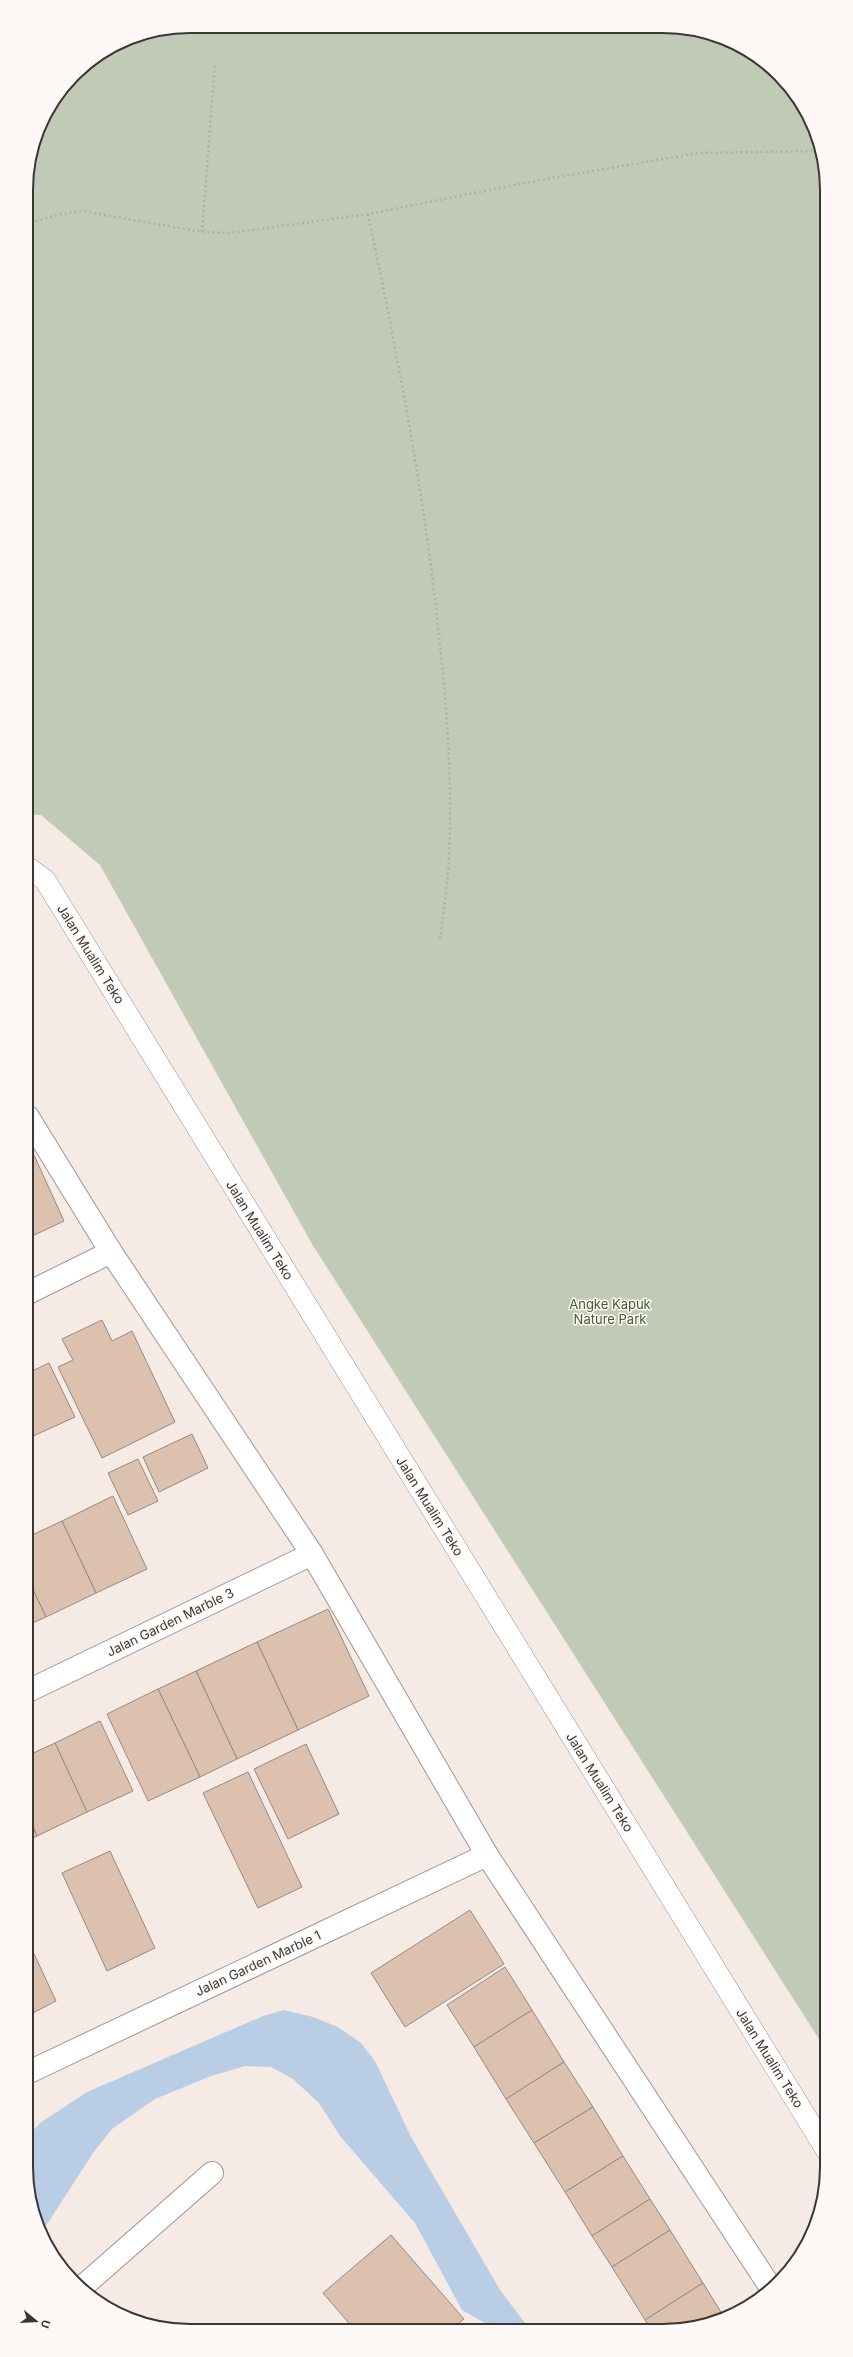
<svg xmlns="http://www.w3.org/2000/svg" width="853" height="2357" font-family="Inter,sans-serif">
  <rect width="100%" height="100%" fill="#f6eae5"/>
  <path fill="#c1c9b7" d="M190,26L695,29L736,43L779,74L805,108L824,158L826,2050L312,1244L100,865L41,815L27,814L26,179L43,117L82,67L128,38Z"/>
  <path fill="#b9cde5" d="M284,2010L313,2017L338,2027L361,2043L375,2061L411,2137L500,2290L529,2328H494L462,2310L415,2223L340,2136L319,2103L293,2079L271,2067L245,2066L211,2076L155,2099L112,2129L93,2153L42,2232L29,2199V2135L40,2123L87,2092L263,2016Z"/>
  <g fill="#ddc1af" stroke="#948a84">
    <path d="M28,1142L64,1221L28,1238Z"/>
    <path d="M102,1320L112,1341L132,1331L175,1422L102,1458L58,1367L73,1360L62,1339Z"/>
    <path d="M49,1363L75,1417L31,1437L28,1431V1373Z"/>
    <path d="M192,1434L208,1468L159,1492L143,1457Z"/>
    <path d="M138,1459L158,1501L128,1515L108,1473Z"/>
    <path d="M113,1496L147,1569L96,1593L62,1521Z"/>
    <path d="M62,1521L96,1593L46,1617L28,1579V1537Z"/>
    <path d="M28,1579L46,1617L28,1625Z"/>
    <path d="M328,1609L369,1696L298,1730L257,1642Z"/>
    <path d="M257,1642L298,1730L237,1759L196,1671Z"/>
    <path d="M196,1671L237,1759L200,1777L158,1689Z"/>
    <path d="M158,1689L200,1777L148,1801L107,1714Z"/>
    <path d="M100,1721L133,1791L87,1812L55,1743Z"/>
    <path d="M55,1743L87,1812L37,1836L29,1818V1755Z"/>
    <path d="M306,1744L339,1814L288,1839L254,1769Z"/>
    <path d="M248,1772L302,1887L258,1908L203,1793Z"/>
    <path d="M29,1818L37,1836L29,1840Z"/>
    <path d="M110,1851L155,1948L107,1971L62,1873Z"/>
    <path d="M470,1910L504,1964L405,2027L371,1973Z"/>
    <path d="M29,1943L56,2001L29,2015Z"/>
    <path d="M505,1967L532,2010L474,2047L447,2005Z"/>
    <path d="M532,2010L564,2062L506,2099L474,2047Z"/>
    <path d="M564,2062L593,2107L534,2143L506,2099Z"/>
    <path d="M593,2107L623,2156L565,2192L534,2143Z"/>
    <path d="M623,2156L650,2199L592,2236L565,2192Z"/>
    <path d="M650,2199L670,2230L612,2267L592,2236Z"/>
    <path d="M670,2230L703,2283L645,2320L612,2267Z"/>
    <path d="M391,2235L464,2319L453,2328H353L323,2293Z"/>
    <path d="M703,2283L724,2317L695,2328H650L645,2320Z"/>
  </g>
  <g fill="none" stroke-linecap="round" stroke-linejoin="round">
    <defs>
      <path id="service" d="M27,867L45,880L827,2151"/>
      <g id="minor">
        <path d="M28,1117L111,1252L312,1554L487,1855L771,2288"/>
        <path d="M28,1293L111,1252"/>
        <path d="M28,1691L312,1554"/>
        <path d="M29,2072L487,1855"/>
        <path d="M81,2288L212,2173"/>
      </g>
    </defs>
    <use href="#service" stroke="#a09591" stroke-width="22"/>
    <use href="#minor" stroke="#a09591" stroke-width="24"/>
    <g stroke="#b6ada9" stroke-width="2.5" stroke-dasharray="2 3" stroke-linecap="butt">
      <path d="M368,214C396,347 422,481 437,617C446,697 453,778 449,859C448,886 443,913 440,940"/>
      <path d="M26,224L61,214L82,211L202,232L230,233L368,214L540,180L698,153L817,151L824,171"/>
      <path d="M202,232L215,63"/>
    </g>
    <use href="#service" stroke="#fff" stroke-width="21"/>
    <use href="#minor" stroke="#fff" stroke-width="22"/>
  </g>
  <g text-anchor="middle" stroke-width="3" stroke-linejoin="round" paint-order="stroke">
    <g font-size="13" fill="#3b3735" stroke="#fef9f7">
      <text transform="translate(91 954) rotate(58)" y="5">Jalan Mualim Teko</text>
      <text transform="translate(260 1230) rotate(58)" y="5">Jalan Mualim Teko</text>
      <text transform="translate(430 1506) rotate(58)" y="5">Jalan Mualim Teko</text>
      <text transform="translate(170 1622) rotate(-26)" y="5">Jalan Garden Marble 3</text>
      <text transform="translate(600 1782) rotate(58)" y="5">Jalan Mualim Teko</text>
      <text transform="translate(258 1963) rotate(-25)" y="5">Jalan Garden Marble 1</text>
      <text transform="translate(770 2058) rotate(58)" y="5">Jalan Mualim Teko</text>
    </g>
    <g font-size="13" fill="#495a2d" stroke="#fef9f7">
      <text x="610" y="1309">Angke Kapuk<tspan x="610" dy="15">Nature Park</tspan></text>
    </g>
  </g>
  <path d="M0 0H853V2357H0ZM190 33H663A157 157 0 0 1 820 190V2167A157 157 0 0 1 663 2324H190A157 157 0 0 1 33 2167V190A157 157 0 0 1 190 33Z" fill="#fef9f7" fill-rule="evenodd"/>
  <path fill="none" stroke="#3b3735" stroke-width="2" d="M190 33H663A157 157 0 0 1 820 190V2167A157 157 0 0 1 663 2324H190A157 157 0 0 1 33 2167V190A157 157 0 0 1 190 33Z"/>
  <g transform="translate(36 2321) rotate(108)" stroke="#fef9f7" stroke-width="3" paint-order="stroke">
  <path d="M0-3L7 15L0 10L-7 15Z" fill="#3b3735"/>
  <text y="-6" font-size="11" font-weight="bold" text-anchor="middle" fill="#3b3735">U</text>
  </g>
</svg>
